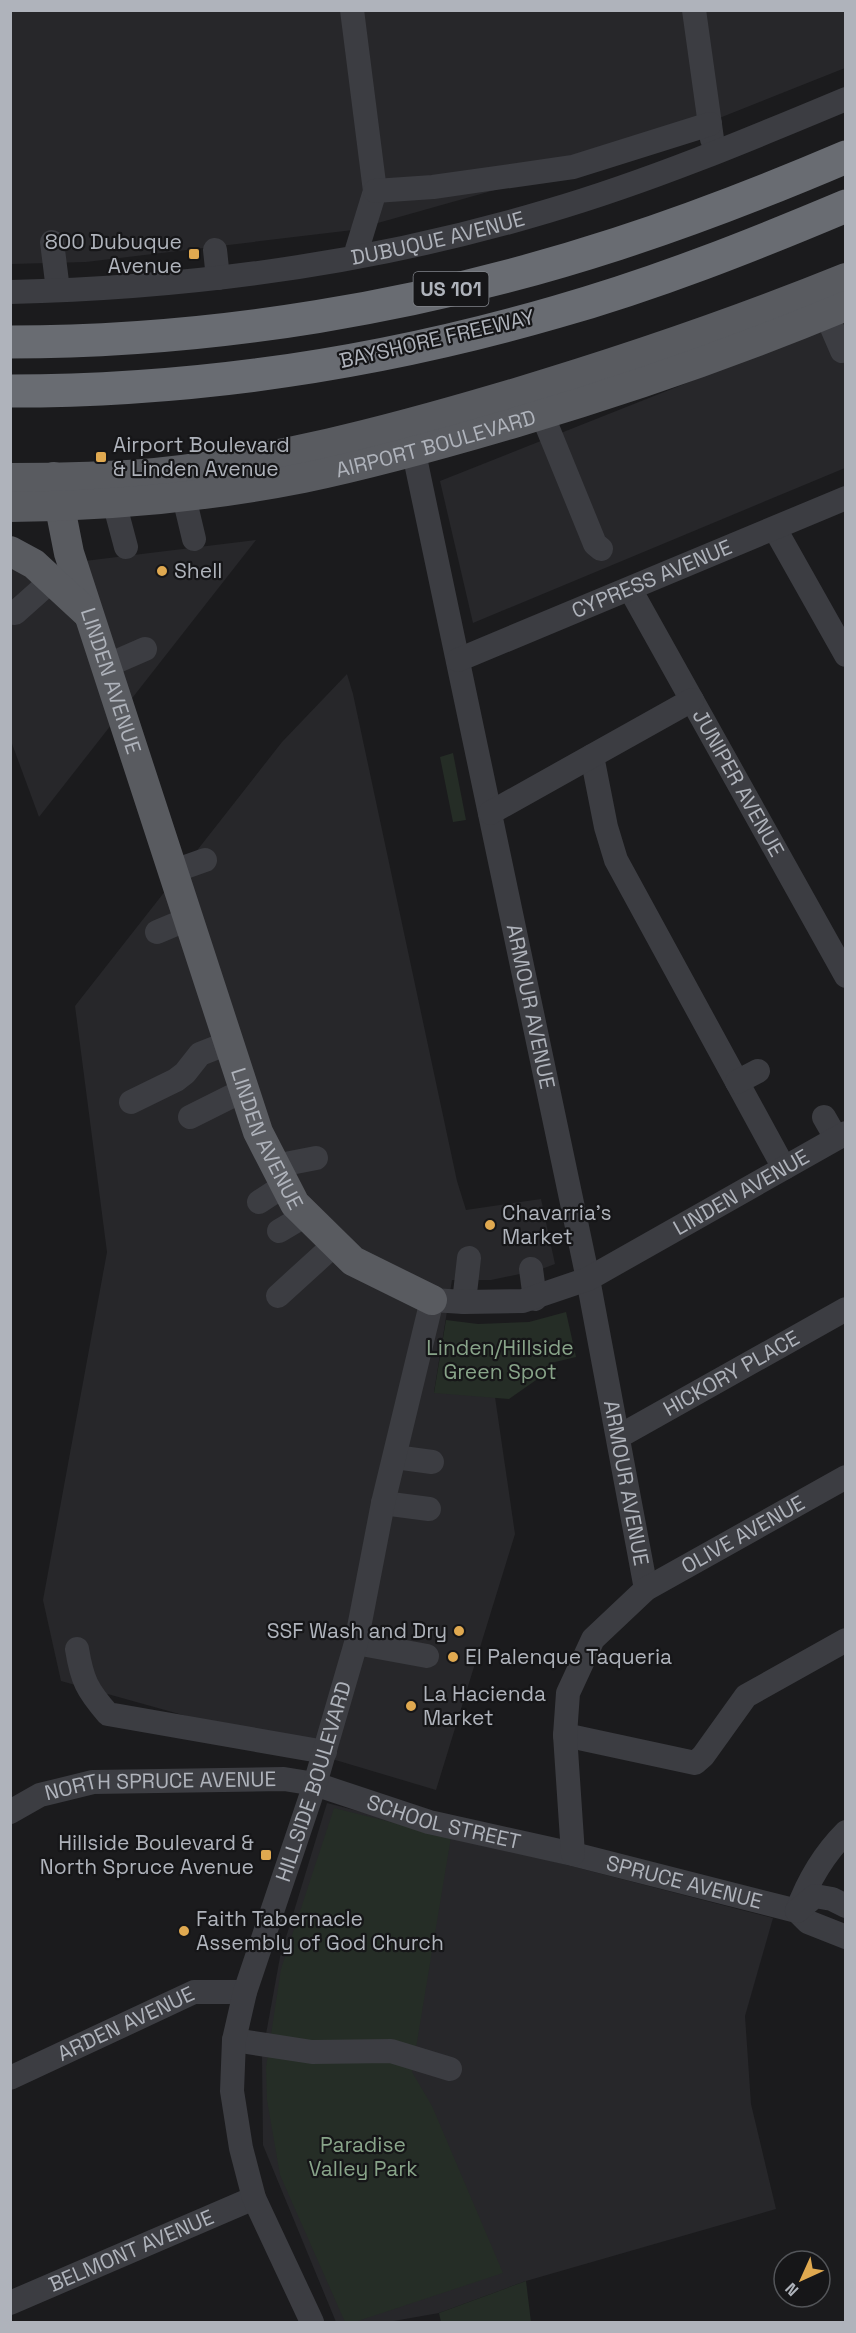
<svg xmlns="http://www.w3.org/2000/svg" width="856" height="2333" font-family="'Space Grotesk',sans-serif">
  <rect width="100%" height="100%" fill="#1b1b1d"/>
  <g fill="#27272a">
    <path d="M10,11H845V68L644,148L353,230L86,262L11,264Z"/>
    <path d="M845,320V468L473,623L440,481Z"/>
    <path d="M256,540L39,817L11,741V570Z"/>
    <path d="M347,674L353,694L457,1181L466,1210L541,1199L555,1264L539,1270L491,1280H452L434,1392L495,1397L515,1534L436,1790L208,1722L61,1681L43,1600L107,1252L75,1006L282,742Z"/>
    <path d="M327,1803L773,1918L745,2016L751,2104L776,2209L526,2281L439,2313L388,2322H336L263,2145L262,2056L280,1957Z"/>
  </g>
  <g fill="#252d26">
    <path d="M453,753L466,820L453,822L440,757Z"/>
    <path d="M566,1312L576,1357L551,1363L549,1371L509,1399L434,1393L446,1320L478,1324L529,1322Z"/>
    <path d="M334,1808L451,1837L412,2072L432,2106L503,2273L355,2322H345L280,2175L267,2100L266,2067L281,1969Z"/>
    <path d="M526,2281L531,2322H441L439,2313Z"/>
  </g>
  <g fill="none" stroke-linecap="round" stroke-linejoin="round">
    <g stroke="#3c3d42" stroke-width="24">
      <path d="M352,10L375,191L355,256"/>
      <path d="M694,10L712,139"/>
      <path d="M375,191L433,187L573,167L710,124"/>
      <path d="M52,242L58,290"/>
      <path d="M215,250L218,278"/>
      <path id="s1" d="M10,292C192,288 374,263 548,211C650,181 748,140 846,99"/>
      <path d="M826,314L842,351"/>
      <path d="M542,414L595,544L601,549"/>
      <path id="s2" d="M410,434L588,1279L646,1589"/>
      <path d="M184,497L194,539"/>
      <path d="M114,502L126,547"/>
      <path d="M775,529L846,655"/>
      <path id="s3" d="M630,589L846,976"/>
      <path d="M15,613L52,580"/>
      <path id="s4" d="M458,660L846,498"/>
      <path d="M106,666L145,649"/>
      <path d="M592,756L606,827L616,860L784,1168"/>
      <path d="M490,813L692,700"/>
      <path d="M174,871L205,860"/>
      <path d="M157,932L188,919"/>
      <path d="M737,1082L758,1071"/>
      <path d="M131,1102L176,1080L185,1073L200,1054L228,1043"/>
      <path d="M190,1117L244,1090"/>
      <path d="M824,1117L836,1138"/>
      <path d="M275,1166L316,1158"/>
      <path d="M259,1202L285,1185"/>
      <path d="M279,1231L306,1215"/>
      <path d="M531,1269L535,1299"/>
      <path d="M278,1296L335,1244"/>
      <path d="M464,1302L469,1258"/>
      <path id="s5" d="M618,1437L846,1309"/>
      <path d="M395,1457L432,1462"/>
      <path d="M383,1503L429,1509"/>
      <path d="M356,1643L427,1656"/>
      <path d="M77,1649C82,1680 87,1690 108,1714L325,1752"/>
      <path d="M565,1735L695,1763L703,1756L746,1696L846,1640"/>
      <path id="s6" d="M10,1812L40,1795L93,1782L284,1779L315,1784L429,1822L573,1854L797,1911L808,1922L846,1937"/>
      <path id="s7" d="M573,1854L565,1735L568,1693L593,1639L646,1589L846,1477"/>
      <path d="M797,1911C808,1881 822,1856 846,1832"/>
      <path d="M797,1911L815,1896L832,1899L846,1906"/>
      <path d="M234,2040L312,2052L391,2051L450,2069"/>
      <path id="s8" d="M10,2078L194,1992H245"/>
      <path id="s9" d="M10,2303L254,2198"/>
      <path id="s10" d="M312,2322L254,2198L241,2148L232,2091L234,2040L245,1992L315,1784L356,1643L383,1503L432,1300L464,1302L523,1301L588,1279L846,1133"/>
    </g>
    <g stroke="#595b60" stroke-width="30">
      <path id="s11" d="M54,477L69,553L258,1132L295,1204L353,1261L432,1300"/>
      <path d="M10,478C58,478 107,477 155,473C273,461 387,431 499,398C617,363 732,324 846,278"/>
      <path id="s12" d="M10,507C108,506 207,497 303,478C375,463 446,443 517,422C629,389 738,351 846,306"/>
      <path d="M10,551L34,564L87,613"/>
    </g>
    <g stroke="#696c72" stroke-width="33">
      <path d="M10,342C214,342 423,307 617,244C694,219 771,189 846,157"/>
      <path d="M10,391C194,391 380,363 556,312C655,284 751,246 846,206"/>
    </g>
  </g>
  <g fill="#e0a950" stroke="#161618" stroke-width="2">
    <rect x="188" y="248" width="12" height="12" rx="3"/>
    <rect x="95" y="451" width="12" height="12" rx="3"/>
    <circle cx="162" cy="571" r="6"/>
    <circle cx="490" cy="1225" r="6"/>
    <circle cx="459" cy="1631" r="6"/>
    <circle cx="453" cy="1657" r="6"/>
    <circle cx="411" cy="1706" r="6"/>
    <rect x="260" y="1849" width="12" height="12" rx="3"/>
    <circle cx="184" cy="1931" r="6"/>
  </g>
  <g text-anchor="middle" stroke-width="4.5" stroke-linejoin="round" paint-order="stroke">
    <rect fill="#161618" stroke="#81848a" stroke-width="1.5" x="413.5" y="272" width="75" height="34" rx="4.5"/>
    <g font-size="20" font-weight="bold" fill="#afb3bb">
      <text x="451" y="296">US 101</text>
    </g>
    <g font-size="21" fill="#afb3bb" stroke="#161618">
      <text dy="7" stroke="none"><textPath href="#s1" startOffset="432">DUBUQUE AVENUE</textPath></text>
      <text transform="translate(437 339) rotate(-13)" y="7">BAYSHORE FREEWAY</text>
      <text dy="7" stroke="none"><textPath href="#s12" startOffset="432">AIRPORT BOULEVARD</textPath></text>
      <text dy="7" stroke="none"><textPath href="#s4" startOffset="210">CYPRESS AVENUE</textPath></text>
      <text dy="7" stroke="none"><textPath href="#s11" startOffset="212">LINDEN AVENUE</textPath></text>
      <text dy="7" stroke="none"><textPath href="#s3" startOffset="222">JUNIPER AVENUE</textPath></text>
      <text dy="7" stroke="none"><textPath href="#s2" startOffset="585">ARMOUR AVENUE</textPath></text>
      <text dy="7" stroke="none"><textPath href="#s11" startOffset="696">LINDEN AVENUE</textPath></text>
      <text dy="7" stroke="none"><textPath href="#s10" startOffset="1400">LINDEN AVENUE</textPath></text>
      <text dy="7" stroke="none"><textPath href="#s5" startOffset="130">HICKORY PLACE</textPath></text>
      <text dy="7" stroke="none"><textPath href="#s2" startOffset="1071">ARMOUR AVENUE</textPath></text>
      <text dy="7" stroke="none"><textPath href="#s7" startOffset="405">OLIVE AVENUE</textPath></text>
      <text dy="7" stroke="none"><textPath href="#s10" startOffset="568">HILLSIDE BOULEVARD</textPath></text>
      <text dy="7" stroke="none"><textPath href="#s6" startOffset="156">NORTH SPRUCE AVENUE</textPath></text>
      <text dy="7" stroke="none"><textPath href="#s6" startOffset="446">SCHOOL STREET</textPath></text>
      <text dy="7" stroke="none"><textPath href="#s6" startOffset="694">SPRUCE AVENUE</textPath></text>
      <text dy="7" stroke="none"><textPath href="#s8" startOffset="128">ARDEN AVENUE</textPath></text>
      <text dy="7" stroke="none"><textPath href="#s9" startOffset="132">BELMONT AVENUE</textPath></text>
    </g>
    <g font-size="21" fill="#afb3bb" stroke="#161618" text-anchor="start">
      <text x="182" y="249" text-anchor="end">800 Dubuque<tspan x="182" dy="24">Avenue</tspan></text>
      <text x="113" y="452">Airport Boulevard<tspan x="113" dy="24">&amp; Linden Avenue</tspan></text>
      <text x="174" y="578">Shell</text>
      <text x="502" y="1220">Chavarria's<tspan x="502" dy="24">Market</tspan></text>
      <text x="447" y="1638" text-anchor="end">SSF Wash and Dry</text>
      <text x="465" y="1664">El Palenque Taqueria</text>
      <text x="423" y="1701">La Hacienda<tspan x="423" dy="24">Market</tspan></text>
      <text x="254" y="1850" text-anchor="end">Hillside Boulevard &amp;<tspan x="254" dy="24">North Spruce Avenue</tspan></text>
      <text x="196" y="1926">Faith Tabernacle<tspan x="196" dy="24">Assembly of God Church</tspan></text>
    </g>
    <g font-size="21" fill="#88a489" stroke="#161618">
      <text x="500" y="1355">Linden/Hillside<tspan x="500" dy="24">Green Spot</tspan></text>
      <text x="363" y="2152">Paradise<tspan x="363" dy="24">Valley Park</tspan></text>
    </g>
  </g>
  <rect width="856" height="2333" fill="none" stroke="#afb3bb" stroke-width="24"/>
  <g transform="translate(802 2279) rotate(225)"><circle r="28" fill="#161618" stroke="#535559" stroke-width="1.5"/>
  <path d="M0-4.5L10 22L0 15L-10 22Z" fill="#e0a950"/>
  <text y="-9" font-size="16" font-weight="bold" text-anchor="middle" fill="#afb3bb">N</text>
  </g>
</svg>
